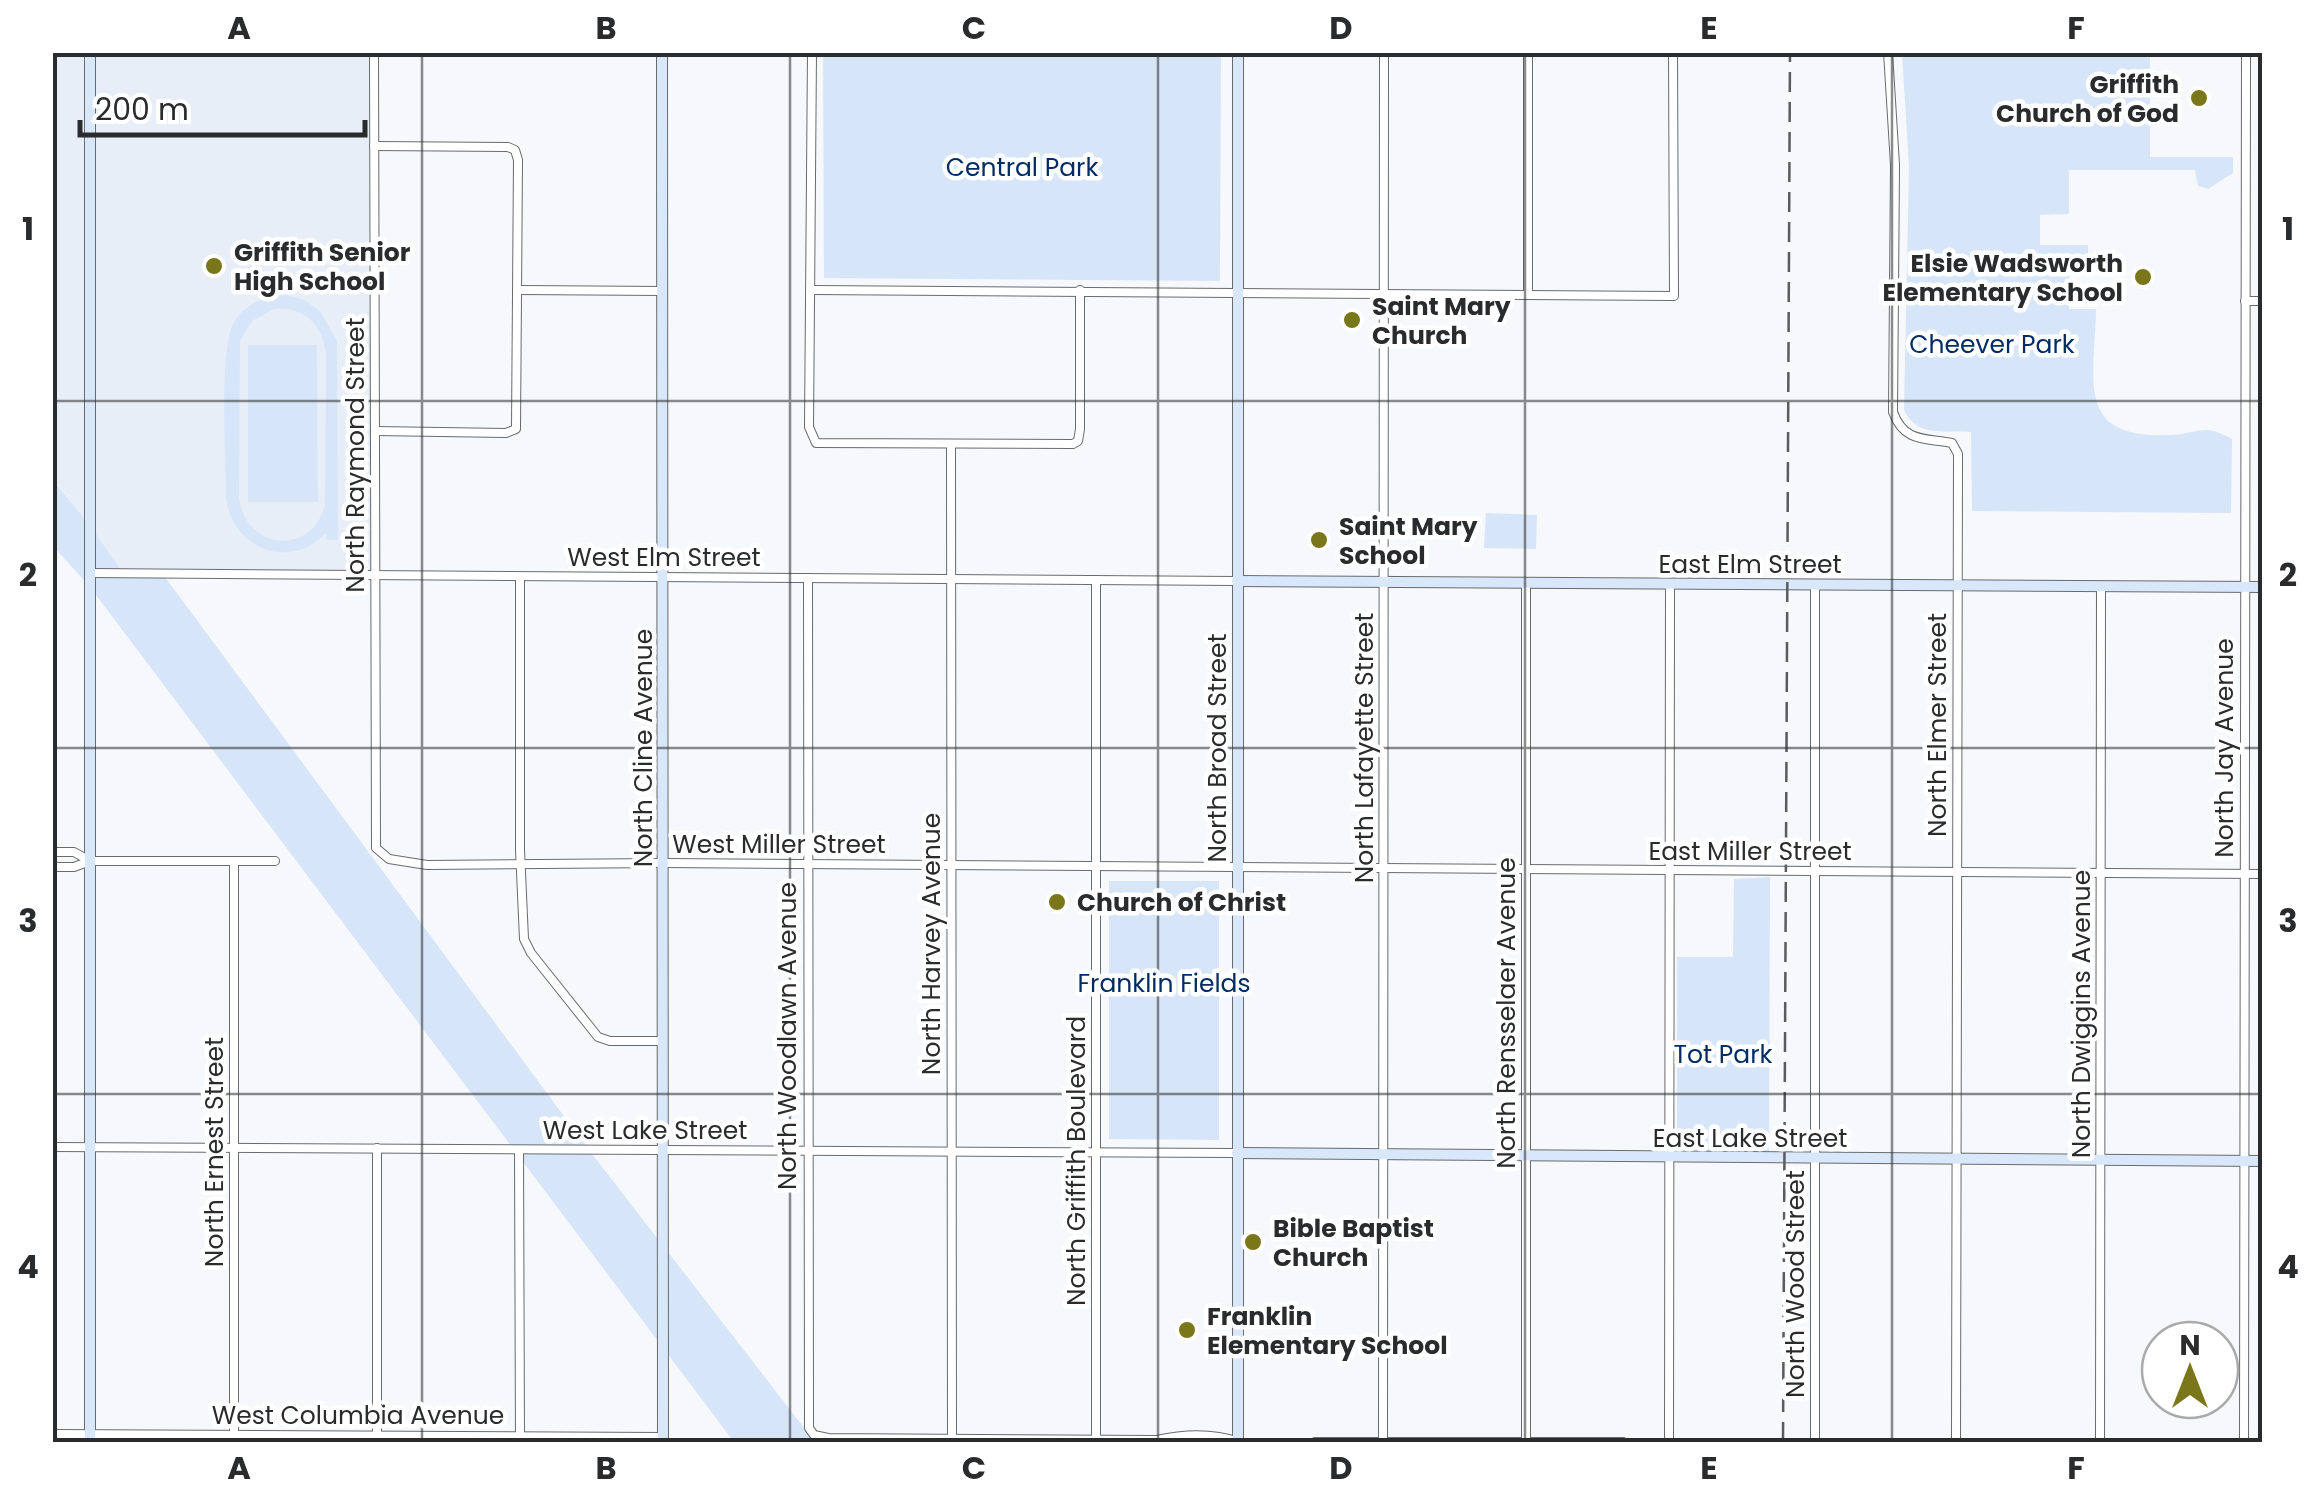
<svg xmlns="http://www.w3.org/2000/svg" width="2315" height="1495" font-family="Poppins,sans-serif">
  <rect width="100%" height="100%" fill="#f6f8fb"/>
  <path fill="#e8eef8" d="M52,53H375L376,575L125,576L90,525L53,479Z"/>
  <g fill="#d7e5f9" fill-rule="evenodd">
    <path d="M823,53H1221L1220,281L824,278Z"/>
    <path d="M1902,53H2150V157H2233V173L2208,189L2198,186L2195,170H2069V214L2040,215V245H2088V259L2069,260V309H2096C2095,381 2073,440 2172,435C2201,433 2203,423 2232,439L2231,513L1972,511L1971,432C1946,430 1917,438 1904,410L1909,167Z"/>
    <path d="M286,295L304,300L320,311L337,341L338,540H327L326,533C289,572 232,548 226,498C226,462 219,351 233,324C244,304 264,296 286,295ZM274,309C304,306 323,325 326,354L325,505C312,556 247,551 239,499L240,341L252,321Z"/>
    <path d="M248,345H317L318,502H248Z"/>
    <path d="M52,479L90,525L125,576L162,573L589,1150L815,1442H734L90,587L53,546Z"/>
    <path d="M1486,513L1537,515L1536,549L1484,548Z"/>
    <path d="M1770,877L1769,1152L1677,1151V957H1733L1734,879Z"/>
    <path d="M1109,881H1219V1140L1109,1139Z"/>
  </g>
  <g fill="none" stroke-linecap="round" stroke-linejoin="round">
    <defs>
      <g id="street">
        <path d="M374,52L376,848L389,859L427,865L663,863L2262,874"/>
        <path d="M812,52L809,427L816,443L1073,444L1078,441L1080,429V290"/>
        <path d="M1888,52L1895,165L1893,412C1904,443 1926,438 1952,443L1958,454L1956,1442"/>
        <path d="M374,146L508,147L515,150L518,160L516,429L506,433L375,431"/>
        <path d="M518,290L663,291"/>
        <path d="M812,290L1674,296L1673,52"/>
        <path d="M1528,295V52"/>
        <path d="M2245,301H2262"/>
        <path d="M951,445L952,1442"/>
        <path d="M90,573L1237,581"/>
        <path d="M520,577V850L524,939L531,953L598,1037L610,1041H663"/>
        <path d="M808,578L809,1428L814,1435L828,1438L1157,1440C1184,1434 1213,1433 1239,1442"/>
        <path d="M1526,583V1442"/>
        <path d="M52,852H74L90,861"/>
        <path d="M52,867H74L90,861H275"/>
        <path d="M52,1147L1237,1153"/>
        <path d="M519,1150L520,1442"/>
        <path d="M52,1434L663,1437"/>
        <path d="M234,1442V861"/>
        <path d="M377,1442V1148"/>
        <path d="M1096,1442V580"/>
        <path d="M1315,1442H1623"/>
        <path d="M1383,1442L1384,52"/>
        <path d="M1669,1442L1670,584"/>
        <path d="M1815,1442V585"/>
        <path d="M2100,1442L2101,586"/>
        <path d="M2244,1442L2246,52"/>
      </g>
      <g id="secondary">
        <path d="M90,52V1442"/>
        <path d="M662,52L663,1442"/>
        <path d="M1238,52V1442"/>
        <path d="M1237,581L2262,587"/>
        <path d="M1237,1153L2262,1161"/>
      </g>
    </defs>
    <use href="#street" stroke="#696b6e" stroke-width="10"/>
    <use href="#secondary" stroke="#696b6e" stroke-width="12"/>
    <use href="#street" stroke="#fff" stroke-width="8"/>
    <use href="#secondary" stroke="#d9e7fb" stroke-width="10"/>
    <path stroke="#5a5b5d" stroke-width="2.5" stroke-dasharray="20 10" stroke-linecap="butt" d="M1783,1442L1790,52"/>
  </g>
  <path fill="none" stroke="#2a2b2c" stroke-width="2.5" stroke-opacity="0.55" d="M422,52V1442M790,52V1442M1158,52V1442M1525,52V1442M1892,52V1442M52,401H2262M52,748H2262M52,1094H2262"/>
  <g fill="#7a761a" stroke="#fff" stroke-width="4">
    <circle cx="2199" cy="98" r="10"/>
    <circle cx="214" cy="266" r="10"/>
    <circle cx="2143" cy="277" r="10"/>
    <circle cx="1352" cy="320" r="10"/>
    <circle cx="1319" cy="540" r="10"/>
    <circle cx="1057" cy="902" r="10"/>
    <circle cx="1253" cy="1242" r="10"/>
    <circle cx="1187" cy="1330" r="10"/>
  </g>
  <g text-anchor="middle" stroke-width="9" stroke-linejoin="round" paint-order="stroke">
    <g font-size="25" font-weight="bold" fill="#2a2b2c" stroke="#fff" text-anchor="start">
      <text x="2179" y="93" text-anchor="end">Griffith<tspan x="2179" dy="29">Church of God</tspan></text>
      <text x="234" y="261">Griffith Senior<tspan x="234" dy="29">High School</tspan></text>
      <text x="2123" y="272" text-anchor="end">Elsie Wadsworth<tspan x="2123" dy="29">Elementary School</tspan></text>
      <text x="1372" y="315">Saint Mary<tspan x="1372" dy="29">Church</tspan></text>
      <text x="1339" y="535">Saint Mary<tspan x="1339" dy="29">School</tspan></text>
      <text x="1077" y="911">Church of Christ</text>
      <text x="1273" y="1237">Bible Baptist<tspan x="1273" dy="29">Church</tspan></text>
      <text x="1207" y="1325">Franklin<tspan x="1207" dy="29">Elementary School</tspan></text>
    </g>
    <g font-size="25" fill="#002c64" stroke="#fff">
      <text x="1022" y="176">Central Park</text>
      <text x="1992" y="353">Cheever Park</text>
      <text x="1164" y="992">Franklin Fields</text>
      <text x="1723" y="1063">Tot Park</text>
    </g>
    <g font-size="25" fill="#2a2b2c" stroke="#fff">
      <text transform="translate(355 455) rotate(-90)" y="9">North Raymond Street</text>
      <text x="664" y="566">West Elm Street</text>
      <text x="1750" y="573">East Elm Street</text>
      <text transform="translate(1937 725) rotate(-90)" y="9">North Elmer Street</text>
      <text transform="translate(643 748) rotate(-90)" y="9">North Cline Avenue</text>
      <text transform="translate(1217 748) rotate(-90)" y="9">North Broad Street</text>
      <text transform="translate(1364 748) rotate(-90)" y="9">North Lafayette Street</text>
      <text transform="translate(2224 748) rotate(-90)" y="9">North Jay Avenue</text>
      <text x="779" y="853">West Miller Street</text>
      <text x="1750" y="860">East Miller Street</text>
      <text transform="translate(931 944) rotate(-90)" y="9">North Harvey Avenue</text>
      <text transform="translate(1506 1013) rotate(-90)" y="9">North Rensselaer Avenue</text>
      <text transform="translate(2081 1014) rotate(-90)" y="9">North Dwiggins Avenue</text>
      <text transform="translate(787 1036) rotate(-90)" y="9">North Woodlawn Avenue</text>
      <text x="645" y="1139">West Lake Street</text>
      <text x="1750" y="1147">East Lake Street</text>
      <text transform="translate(214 1152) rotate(-90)" y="9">North Ernest Street</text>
      <text transform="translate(1076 1161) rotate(-90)" y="9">North Griffith Boulevard</text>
      <text transform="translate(1795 1284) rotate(-90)" y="9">North Wood Street</text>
      <text x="358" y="1424">West Columbia Avenue</text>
    </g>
  </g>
  <rect width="2315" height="1495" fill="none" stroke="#ffffff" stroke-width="110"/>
  <g transform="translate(2190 1370)"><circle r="48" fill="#ffffff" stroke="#aaaaab" stroke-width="2.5"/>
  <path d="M0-8L18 38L0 25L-18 38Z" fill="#7a761a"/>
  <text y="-15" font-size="28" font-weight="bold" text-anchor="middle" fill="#2a2b2c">N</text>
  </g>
  <path d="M80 120v15h285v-15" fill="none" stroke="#2a2b2c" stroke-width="5"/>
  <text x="95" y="120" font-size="30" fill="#2a2b2c" stroke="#ffffff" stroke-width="8" paint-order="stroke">200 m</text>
  <rect x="55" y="55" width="2205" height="1385" fill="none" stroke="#2a2b2c" stroke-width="4"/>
  <g font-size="32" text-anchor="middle" font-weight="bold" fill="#2a2b2c">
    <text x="239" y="39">A</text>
    <text x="606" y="39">B</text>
    <text x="974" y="39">C</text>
    <text x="1341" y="39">D</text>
    <text x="1709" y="39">E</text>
    <text x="2076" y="39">F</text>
    <text x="28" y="240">1</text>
    <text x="2288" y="240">1</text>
    <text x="28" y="586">2</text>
    <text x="2288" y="586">2</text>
    <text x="28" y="932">3</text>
    <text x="2288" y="932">3</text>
    <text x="28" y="1278">4</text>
    <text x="2288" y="1278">4</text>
    <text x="239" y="1479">A</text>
    <text x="606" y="1479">B</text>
    <text x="974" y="1479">C</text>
    <text x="1341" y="1479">D</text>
    <text x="1709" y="1479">E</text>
    <text x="2076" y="1479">F</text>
  </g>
</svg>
